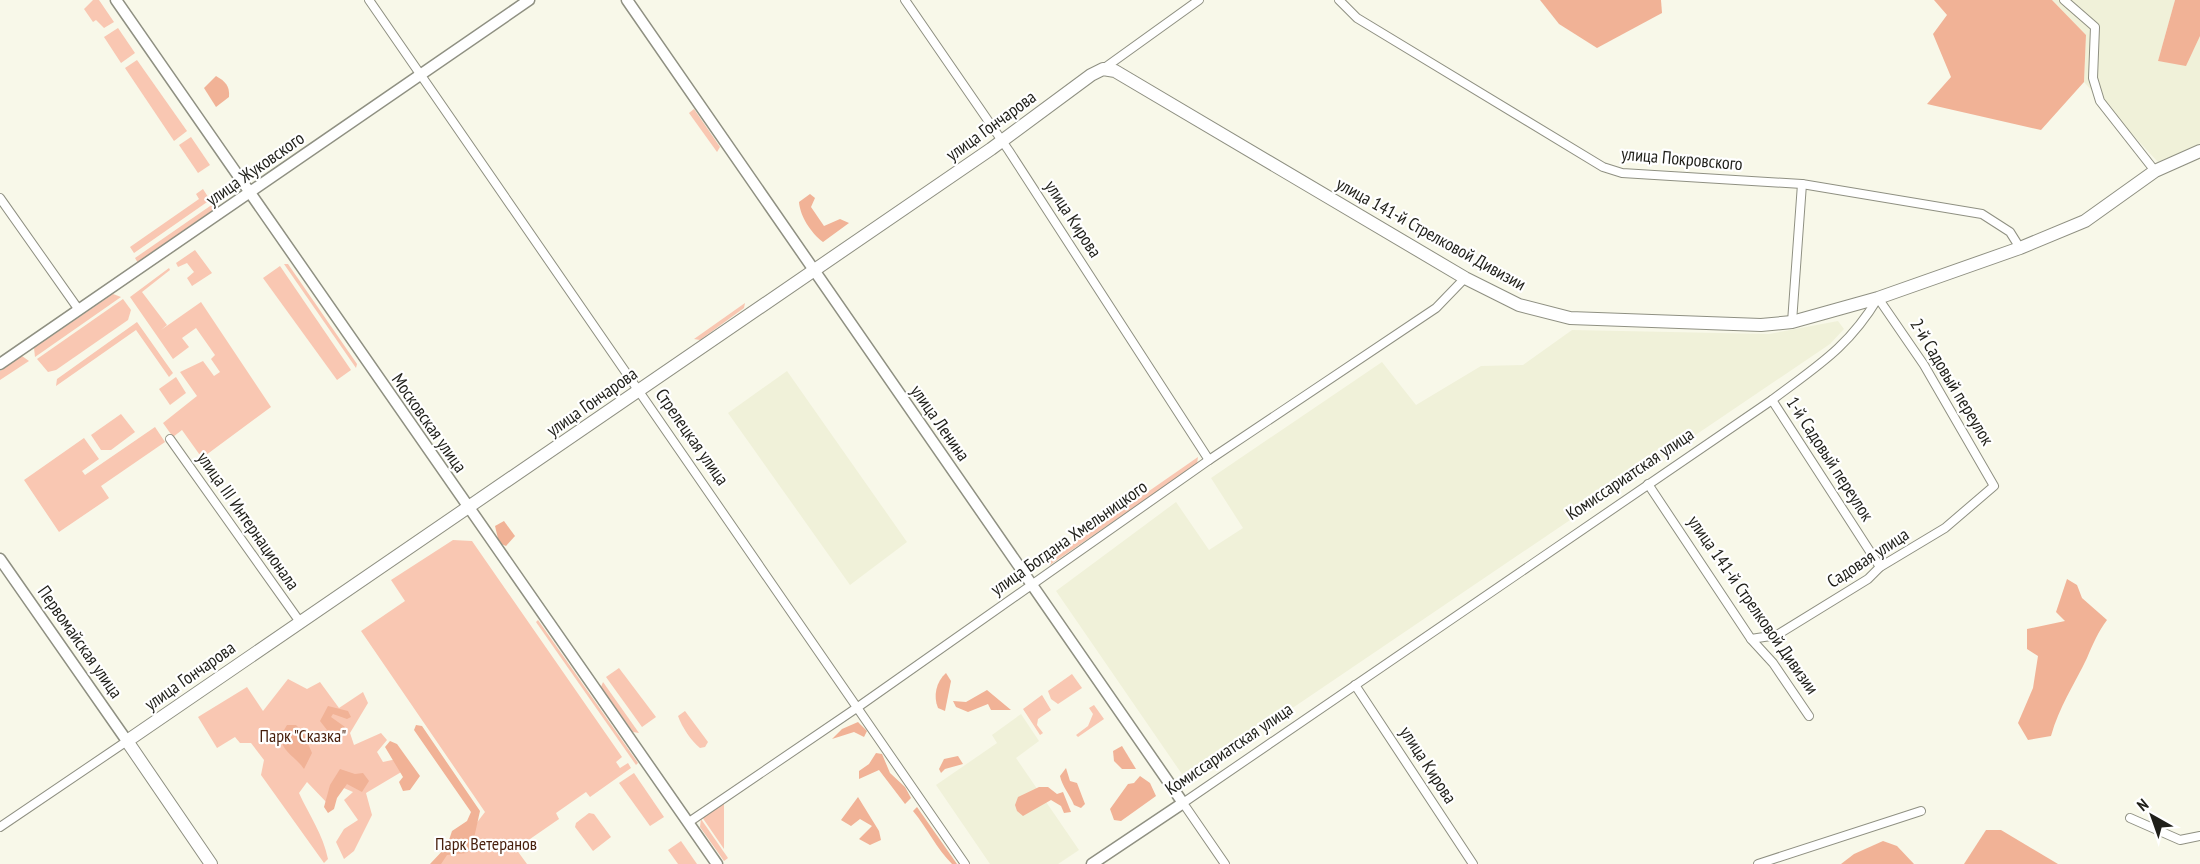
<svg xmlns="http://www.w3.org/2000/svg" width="2200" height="864" font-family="'PT Sans Narrow',sans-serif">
  <rect width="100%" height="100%" fill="#f8f8e9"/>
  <g fill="#f0f1d9">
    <path d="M2052,0H2175L2158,61L2186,65L2200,36V145L2158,162L2084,82L2086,35Z"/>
    <path d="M1838,321L1844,329L1830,344L1186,780L1056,591L1176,502L1209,550L1243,528L1211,478L1382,362L1416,405L1481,366L1523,365L1572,330L1769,334Z"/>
    <path d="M787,371L907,542L850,585L728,413Z"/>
    <path d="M1021,714L1039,741L1016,758L1079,850L1058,864H990L936,785L997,743L992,735Z"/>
  </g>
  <g fill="#f9c7b2">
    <path d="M93,0H99L114,22L104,28L96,20L93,22L84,9Z"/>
    <path d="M118,28L135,53L121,63L104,37Z"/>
    <path d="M137,60L187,131L174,141L125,68Z"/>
    <path d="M694,109L720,147L717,152L689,113Z"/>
    <path d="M191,137L210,165L198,173L179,145Z"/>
    <path d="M203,189L210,200L134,253L130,247L199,199L196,194Z"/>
    <path d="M213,204L216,209L138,263L135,258Z"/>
    <path d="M195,250L212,273L192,286L187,278L194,272L187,263L178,267L176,263Z"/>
    <path d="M284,264H288L357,364L356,368Z"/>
    <path d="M280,266L351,370L337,380L263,278Z"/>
    <path d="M169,268L170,270L142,292L167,325L161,330L201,302L271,407L202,458L182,430L173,437L163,423L197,396L180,372L203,361L214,376L220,372L211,359L215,355L196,328L182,338L189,347L173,359L130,297Z"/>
    <path d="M113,294L121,297L35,357L34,348Z"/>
    <path d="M123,299L131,310L128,320L56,370L48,372L37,359Z"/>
    <path d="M745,303L744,308L700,340L694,339Z"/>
    <path d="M137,322L173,373L169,377L136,330L56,386L57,379Z"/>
    <path d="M22,356L29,361L0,380V371Z"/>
    <path d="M176,377L186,393L170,405L159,389Z"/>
    <path d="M121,414L135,432L111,450H101L91,435Z"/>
    <path d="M155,427L165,442L101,486L109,498L59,532L24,480L84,438L99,459L82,471L85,475Z"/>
    <path d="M1198,457L1197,464L1050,565L1044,564Z"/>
    <path d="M453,540L472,541L622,757L616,762L620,768L628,763L631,768L590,797L586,792L556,813L559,819L517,848L516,849L527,864H438L448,850L465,838L485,812L361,631L405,601L391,580Z"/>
    <path d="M538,620L638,763L636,765L536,622Z"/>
    <path d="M619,668L656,717L642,727L606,677Z"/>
    <path d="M1072,674L1082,688L1058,704L1051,699L1048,691Z"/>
    <path d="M288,679L307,689L320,682L339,708L363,692L368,703L350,733L354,745L381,733L387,740L377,752L383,762L401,758L408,768L366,793L372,815L354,851L344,859L336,842L344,829L358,820L344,800L353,792L337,785L329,805L307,782L299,793C309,815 323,834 328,859L324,863L261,775L264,760L251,743H240L235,737L217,748L198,717L247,687L263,711Z"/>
    <path d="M603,682L639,733L633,732L601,687Z"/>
    <path d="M1042,695L1051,710L1038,719L1037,725L1043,733L1040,735L1023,709Z"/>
    <path d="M1094,705L1104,719L1078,737L1076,735L1088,726L1093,714L1089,708Z"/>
    <path d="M685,711L708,742L705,747L700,748C691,741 682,727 678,716Z"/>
    <path d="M634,773L664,817L650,826L619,783Z"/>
    <path d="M724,803V849L702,817Z"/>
    <path d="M589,813L594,814L611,837L593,851L575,827L576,823Z"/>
    <path d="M701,819L728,858L724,861L700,827Z"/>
    <path d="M681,841L697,864H678L668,850Z"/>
  </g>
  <g fill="#f1b296">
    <path d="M1540,0H1661L1662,13L1597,48L1559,24Z"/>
    <path d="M1934,0H2052L2086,35L2084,82L2041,130L1927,104L1951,77L1933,34L1947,15Z"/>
    <path d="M2175,0H2200V36L2186,66L2158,61Z"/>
    <path d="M216,76C225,81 230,86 229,97L216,107L204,88Z"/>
    <path d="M810,194L815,198L811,207L824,226L840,219L849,223L823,242C811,233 800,216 799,202Z"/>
    <path d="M504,521L515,536L506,546L499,543L495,526Z"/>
    <path d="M2067,579L2077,585L2082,598L2107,620C2098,632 2093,644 2087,658C2074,685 2059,707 2051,736L2028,740L2018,723L2033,688L2038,656L2027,649V629L2065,621L2056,612Z"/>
    <path d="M946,673L951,681L945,711L938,708C933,696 936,682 946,673Z"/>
    <path d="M987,690L1011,710H991L988,704L968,712L956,707L953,701L966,702Z"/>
    <path d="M328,706L348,711L351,717L347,719L333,714L331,717L345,727L343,731L327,730L320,721Z"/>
    <path d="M858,722L867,731L864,737L854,732L832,739L842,729Z"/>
    <path d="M287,725H296L303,732L312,753L304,769C293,753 272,748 287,725Z"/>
    <path d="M416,725L422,726L480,811L472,847L467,853L447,855L441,864H430L447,846L452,831L467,821L471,812L414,730Z"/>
    <path d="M390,741L397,744L420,776L410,790L403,791L399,782L403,777L385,747Z"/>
    <path d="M1122,746L1136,769H1122L1114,761L1113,751Z"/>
    <path d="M876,753L882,754L890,773L905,787L911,798L905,804L879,770L859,779V771L869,764Z"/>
    <path d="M958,756L963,764L945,769L941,773L939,769L944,759Z"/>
    <path d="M1066,768L1070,781L1077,783L1085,804L1081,808L1074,805C1070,795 1062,786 1060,776Z"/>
    <path d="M340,769L355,774L363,773L369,781L362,792L347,784L337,798L334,809L328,813L324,807L330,785Z"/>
    <path d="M1140,776L1150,783L1156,796L1121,821L1114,820L1110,809L1128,784L1134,783Z"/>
    <path d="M1039,787H1048L1057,794L1063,792L1071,812L1064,813L1061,806L1051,800L1023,816L1017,811L1015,805L1018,797Z"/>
    <path d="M858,797L879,831L881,840L870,845L859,839L872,826L860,819L851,826L841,820Z"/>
    <path d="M917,807L957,864H952C936,848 928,829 913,811Z"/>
    <path d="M1986,830H2001L2058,864H1964Z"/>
    <path d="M1883,841L1897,846L1914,864H1841L1854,854Z"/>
  </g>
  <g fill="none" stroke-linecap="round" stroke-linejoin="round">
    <defs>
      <g id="minor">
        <path d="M369,0L965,864"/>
        <path d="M905,0L1009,151L1209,460"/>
        <path d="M1339,0L1357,18L1603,167L1622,173L1802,184L1982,214L2010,232L2020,248"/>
        <path d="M2064,0L2095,27L2093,78L2100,101L2155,171"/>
        <path d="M1103,69L1199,0"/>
        <path d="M0,198L79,310"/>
        <path d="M1792,322L1802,184"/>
        <path d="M1772,400L1880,567"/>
        <path d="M170,439L300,622"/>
        <path d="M1648,484L1751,639L1773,663L1809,716"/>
        <path d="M1355,685L1473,864"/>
        <path d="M2130,818L2180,840L2200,836"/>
        <path d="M689,822L858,707L1209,460L1436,308L1465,278"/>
        <path d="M0,827L127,741"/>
        <path d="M1225,864L1183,803L1772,400C1817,366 1848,348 1878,298L1924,365L1994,486L1945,528L1880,567L1868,579L1777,635L1751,639"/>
        <path d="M1758,864L1921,811"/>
      </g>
      <g id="tertiary">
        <path d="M116,0L717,864"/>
        <path d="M627,0L1183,803L1092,864"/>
        <path d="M0,364L529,0"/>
        <path d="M0,559L127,741"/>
      </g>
      <path id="secondary" d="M211,864L127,741L991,149L1091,75L1103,69L1115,71L1465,278L1519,305L1570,318L1761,325L1792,322L1878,298L2020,248L2085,221L2155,171L2200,151"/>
    </defs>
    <use href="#minor" stroke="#8f9082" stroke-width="10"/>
    <use href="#tertiary" stroke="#8f9082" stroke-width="13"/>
    <use href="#secondary" stroke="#8f9082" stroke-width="14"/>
    <use href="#minor" stroke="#fff" stroke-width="8"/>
    <use href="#tertiary" stroke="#fff" stroke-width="10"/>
    <use href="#secondary" stroke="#fff" stroke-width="12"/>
  </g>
  <g text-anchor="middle" stroke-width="4.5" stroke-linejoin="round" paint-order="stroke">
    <g font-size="18" fill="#1f1f19" stroke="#fff">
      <text transform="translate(991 126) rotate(-36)" y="6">улица Гончарова</text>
      <text transform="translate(1682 159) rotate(5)" y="6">улица Покровского</text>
      <text transform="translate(255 169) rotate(-35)" y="6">улица Жуковского</text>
      <text transform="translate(1073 219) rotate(57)" y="6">улица Кирова</text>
      <text transform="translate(1431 234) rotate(29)" y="6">улица 141-й Стрелковой Дивизии</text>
      <text transform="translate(1952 382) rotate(59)" y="6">2-й Садовый переулок</text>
      <text transform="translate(592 402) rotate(-35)" y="6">улица Гончарова</text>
      <text transform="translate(429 423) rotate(55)" y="6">Московская улица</text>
      <text transform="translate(940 423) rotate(55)" y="6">улица Ленина</text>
      <text transform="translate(692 437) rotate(55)" y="6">Стрелецкая улица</text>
      <text transform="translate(1830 459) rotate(57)" y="6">1-й Садовый переулок</text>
      <text transform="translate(1630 474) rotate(-34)" y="6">Комиссариатская улица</text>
      <text transform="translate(248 521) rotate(55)" y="6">улица III Интернационала</text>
      <text transform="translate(1069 538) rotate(-35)" y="6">улица Богдана Хмельницкого</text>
      <text transform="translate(1868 558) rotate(-33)" y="6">Садовая улица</text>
      <text transform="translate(1753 605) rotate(55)" y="6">улица 141-й Стрелковой Дивизии</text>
      <text transform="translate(80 642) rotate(55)" y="6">Первомайская улица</text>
      <text transform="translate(190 676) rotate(-35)" y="6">улица Гончарова</text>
      <text transform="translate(1229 749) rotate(-34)" y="6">Комиссариатская улица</text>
      <text transform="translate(1428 765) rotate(57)" y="6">улица Кирова</text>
    </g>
    <g font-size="18" fill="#471f0c" stroke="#fff">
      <text x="303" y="742">Парк "Сказка"</text>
      <text x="486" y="850">Парк Ветеранов</text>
    </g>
  </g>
  <g transform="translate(2152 816) rotate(320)" stroke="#ffffff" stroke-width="4.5" paint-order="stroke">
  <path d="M0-4.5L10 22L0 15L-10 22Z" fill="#1f1f19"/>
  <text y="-9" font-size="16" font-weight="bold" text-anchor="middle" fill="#1f1f19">N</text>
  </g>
</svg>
